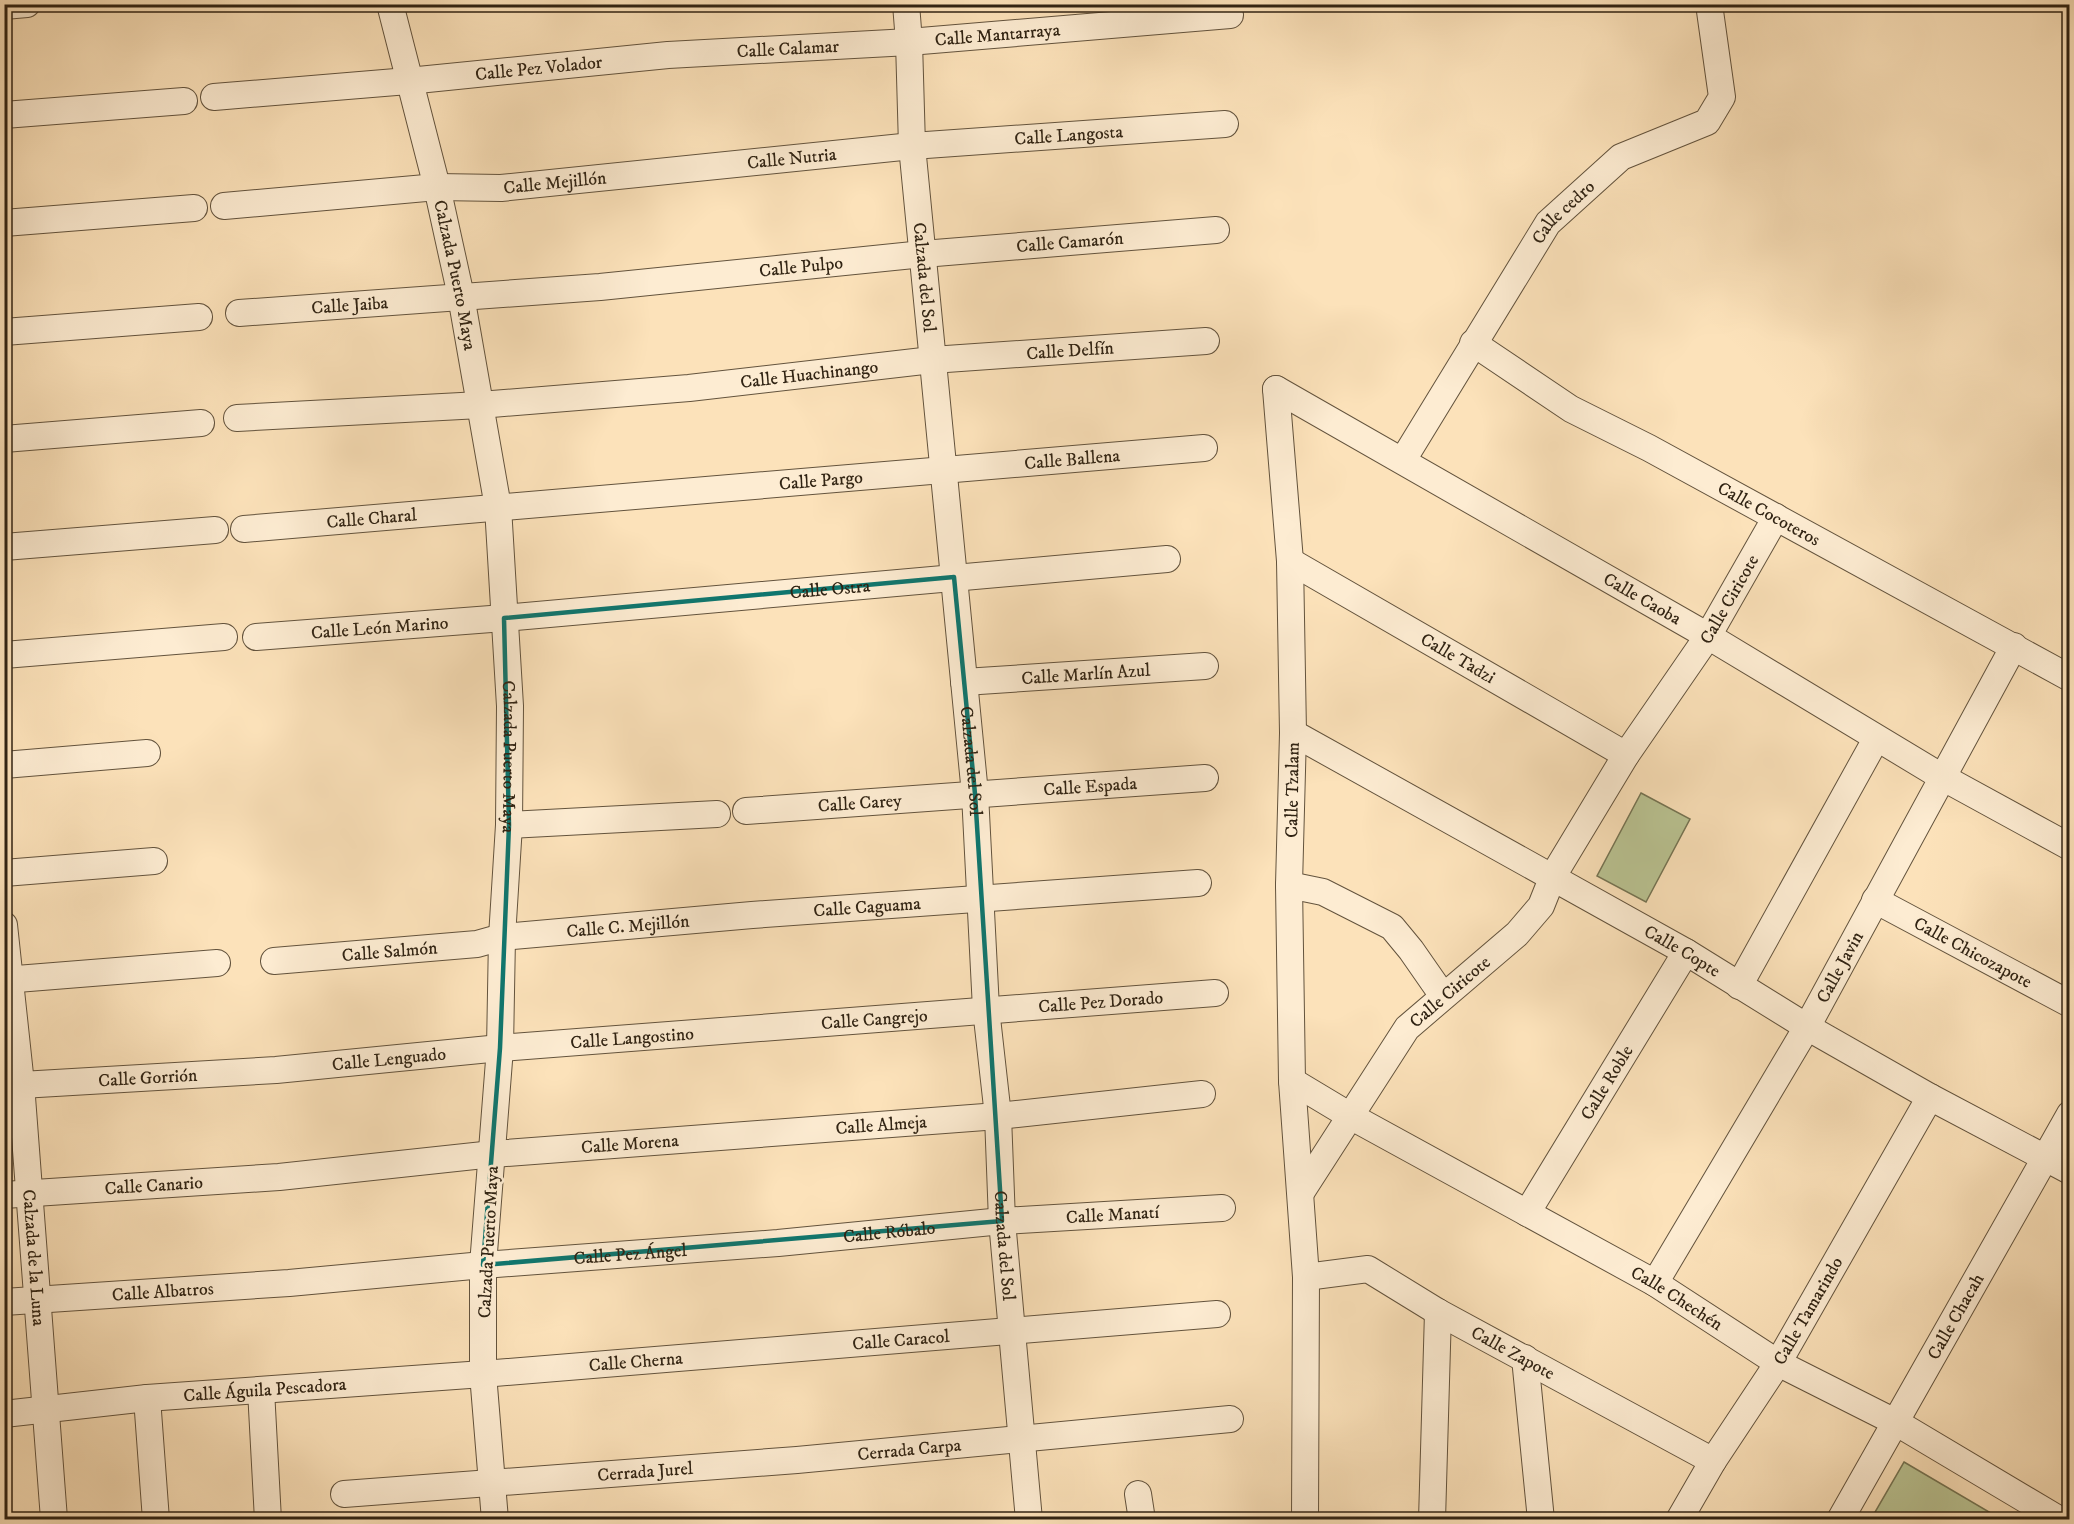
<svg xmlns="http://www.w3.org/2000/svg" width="2074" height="1524" font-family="'IM FELL DW Pica',serif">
  <rect width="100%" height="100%" fill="#fce2ba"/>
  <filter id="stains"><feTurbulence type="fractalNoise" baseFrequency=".00333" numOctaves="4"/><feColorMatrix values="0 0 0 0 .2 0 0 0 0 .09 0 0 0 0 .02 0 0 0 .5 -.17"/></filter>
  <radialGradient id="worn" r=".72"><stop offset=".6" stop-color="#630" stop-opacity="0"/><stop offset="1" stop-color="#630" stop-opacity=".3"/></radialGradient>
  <g fill="#bac493" stroke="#757453" stroke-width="1.5">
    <path d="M1641,793L1690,819L1646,902L1597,876Z"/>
    <path d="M1904,1462L2001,1519H1871Z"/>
  </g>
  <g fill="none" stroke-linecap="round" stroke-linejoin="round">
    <defs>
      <g id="minor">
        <path id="s1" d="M390,4L437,187L461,296L498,507L510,706L509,825L502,937L500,1048L483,1265V1374L495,1520"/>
        <path id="s2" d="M906,4L909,42L912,146L975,794L986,1009L998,1116L1002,1221L1029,1520"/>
        <path d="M4,6L27,4"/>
        <path id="s3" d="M214,97L408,81L668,55L909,42L1230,15"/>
        <path d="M4,115L184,101"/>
        <path id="s4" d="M224,206L437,187L501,188L912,146L1225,124"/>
        <path d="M4,223L194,208"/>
        <path id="s5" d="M239,313L600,287L923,254L1216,230"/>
        <path d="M4,332L199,317"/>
        <path id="s6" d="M1473,343L1571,409L1649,448L2070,678"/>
        <path d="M1276,389L1290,561L1293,733L1289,885L1292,1081L1306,1277L1305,1520"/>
        <path id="s7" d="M1276,389L1708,636L1942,777L2070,847"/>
        <path id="s8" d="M237,418L480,405L689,388L932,360L1206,341"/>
        <path d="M4,439L201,423"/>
        <path id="s9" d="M1403,460L1548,223L1621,157L1707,122L1722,97L1709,4"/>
        <path id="s10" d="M244,529L1204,448"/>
        <path d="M4,547L215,530"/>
        <path id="s11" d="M1290,561L1626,755"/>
        <path id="s12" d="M256,637L504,618L1167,559"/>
        <path d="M4,655L224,637"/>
        <path id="s13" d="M964,682L1205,666"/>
        <path id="s14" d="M1293,733L1686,952L1807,1027L1930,1097L2070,1171"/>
        <path d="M4,765L147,753"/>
        <path id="s15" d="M746,811L1205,778"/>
        <path d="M509,825L717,814"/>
        <path d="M4,873L154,861"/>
        <path d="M1289,885L1323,892L1392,927L1411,950L1443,996"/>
        <path id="s16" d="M1875,900L2070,1004"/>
        <path id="s17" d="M4,925L21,1084L54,1519"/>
        <path id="s18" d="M274,961L477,944L502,937L752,915L1198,883"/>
        <path d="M4,980L217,963"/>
        <path d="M1739,986L1876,739"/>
        <path id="s19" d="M1292,1081L1352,1117L1655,1283L1778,1363L1897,1423L2060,1520"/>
        <path id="s20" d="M4,1086L276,1070L500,1048L1215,993"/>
        <path id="s21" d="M1302,1191L1407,1028L1517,934L1541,906L1553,876L1626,755L1708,636L1776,517"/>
        <path id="s22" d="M4,1195L279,1177L493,1154L998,1116L1202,1094"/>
        <path id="s23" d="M1527,1213L1686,952"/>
        <path id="s24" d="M1306,1277L1368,1269L1438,1312L1713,1461"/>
        <path id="s25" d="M1655,1283L1807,1027L2014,646"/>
        <path id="s26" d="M4,1302L289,1283L483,1265L778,1243L1002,1221L1222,1208"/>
        <path d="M1525,1358L1541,1520"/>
        <path d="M261,1390L268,1520"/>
        <path d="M147,1398L156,1520"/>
        <path id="s27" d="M4,1414L147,1398L483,1374L1217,1314"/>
        <path id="s28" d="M344,1494L797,1460L1230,1419"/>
        <path d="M1138,1494L1142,1520"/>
        <path d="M1432,1520L1438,1312"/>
        <path id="s29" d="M1679,1520L1713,1461L1778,1363L1930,1097"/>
        <path id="s30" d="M1840,1520L2070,1114"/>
      </g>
    </defs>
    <use href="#minor" stroke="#63533d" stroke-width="28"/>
    <use href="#minor" stroke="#fdecd2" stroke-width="26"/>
  </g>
  <path fill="none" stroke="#0f766e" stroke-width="4.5" stroke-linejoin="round" d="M954,577L975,794L1002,1221L483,1265L500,1048L509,825L504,618Z"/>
  <g text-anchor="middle" stroke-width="5" stroke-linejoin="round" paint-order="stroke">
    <g font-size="18" fill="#302313" stroke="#fdecd2">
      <text dy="6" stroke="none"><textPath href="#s3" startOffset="786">Calle Mantarraya</textPath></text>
      <text dy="6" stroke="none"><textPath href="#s3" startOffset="576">Calle Calamar</textPath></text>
      <text dy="6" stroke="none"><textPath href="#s3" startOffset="326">Calle Pez Volador</textPath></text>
      <text dy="6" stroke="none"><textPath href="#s4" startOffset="848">Calle Langosta</textPath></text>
      <text dy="6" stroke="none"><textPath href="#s4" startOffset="570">Calle Nutria</textPath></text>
      <text dy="6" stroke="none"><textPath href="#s4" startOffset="332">Calle Mejillón</textPath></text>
      <text dy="6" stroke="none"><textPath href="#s9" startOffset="296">Calle cedro</textPath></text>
      <text dy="6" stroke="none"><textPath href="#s5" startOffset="834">Calle Camarón</textPath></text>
      <text dy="6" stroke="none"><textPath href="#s5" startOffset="564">Calle Pulpo</textPath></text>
      <text dy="6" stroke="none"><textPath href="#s1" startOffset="279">Calzada Puerto Maya</textPath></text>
      <text dy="6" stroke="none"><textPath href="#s2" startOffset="274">Calzada del Sol</textPath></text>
      <text dy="6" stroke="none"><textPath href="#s5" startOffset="111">Calle Jaiba</textPath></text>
      <text dy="6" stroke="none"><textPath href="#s8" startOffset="836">Calle Delfín</textPath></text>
      <text dy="6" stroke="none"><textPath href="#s8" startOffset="574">Calle Huachinango</textPath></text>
      <text dy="6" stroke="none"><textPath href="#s10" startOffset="831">Calle Ballena</textPath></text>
      <text dy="6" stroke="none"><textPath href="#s10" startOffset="579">Calle Pargo</textPath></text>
      <text dy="6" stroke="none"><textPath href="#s6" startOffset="342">Calle Cocoteros</textPath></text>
      <text dy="6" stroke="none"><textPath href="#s10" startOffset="128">Calle Charal</textPath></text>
      <text dy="6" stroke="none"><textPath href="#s12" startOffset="576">Calle Ostra</textPath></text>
      <text dy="6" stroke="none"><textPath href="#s7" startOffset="422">Calle Caoba</textPath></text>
      <text dy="6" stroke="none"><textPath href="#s21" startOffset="736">Calle Ciricote</textPath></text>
      <text dy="6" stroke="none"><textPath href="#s12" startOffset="124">Calle León Marino</textPath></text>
      <text dy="6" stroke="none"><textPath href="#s11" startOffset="194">Calle Tadzi</textPath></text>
      <text dy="6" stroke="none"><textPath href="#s13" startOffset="122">Calle Marlín Azul</textPath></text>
      <text dy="6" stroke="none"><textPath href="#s1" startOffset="765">Calzada Puerto Maya</textPath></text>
      <text dy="6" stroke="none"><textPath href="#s2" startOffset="760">Calzada del Sol</textPath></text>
      <text dy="6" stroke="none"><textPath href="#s15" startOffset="345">Calle Espada</textPath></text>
      <text transform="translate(1292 790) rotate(-89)" y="6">Calle Tzalam</text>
      <text dy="6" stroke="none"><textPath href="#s15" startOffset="114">Calle Carey</textPath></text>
      <text dy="6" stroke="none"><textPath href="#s18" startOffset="596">Calle Caguama</textPath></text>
      <text dy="6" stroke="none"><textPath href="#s18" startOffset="356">Calle C. Mejillón</textPath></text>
      <text dy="6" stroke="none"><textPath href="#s18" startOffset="116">Calle Salmón</textPath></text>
      <text dy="6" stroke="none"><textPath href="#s14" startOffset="446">Calle Copte</textPath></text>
      <text dy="6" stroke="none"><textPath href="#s16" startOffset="111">Calle Chicozapote</textPath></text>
      <text dy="6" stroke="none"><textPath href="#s25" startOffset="366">Calle Javin</textPath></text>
      <text dy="6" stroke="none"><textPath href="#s21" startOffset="250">Calle Ciricote</textPath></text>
      <text dy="6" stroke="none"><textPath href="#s20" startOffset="1100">Calle Pez Dorado</textPath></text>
      <text dy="6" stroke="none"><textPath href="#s20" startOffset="873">Calle Cangrejo</textPath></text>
      <text dy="6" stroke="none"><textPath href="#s20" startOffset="630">Calle Langostino</textPath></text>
      <text dy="6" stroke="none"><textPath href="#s20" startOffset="386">Calle Lenguado</textPath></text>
      <text dy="6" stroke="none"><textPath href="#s20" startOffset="144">Calle Gorrión</textPath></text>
      <text dy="6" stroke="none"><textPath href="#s23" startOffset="153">Calle Roble</textPath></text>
      <text dy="6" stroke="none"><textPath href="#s22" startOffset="880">Calle Almeja</textPath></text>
      <text dy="6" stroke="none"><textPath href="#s22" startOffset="628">Calle Morena</textPath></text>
      <text dy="6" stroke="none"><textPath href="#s22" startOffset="150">Calle Canario</textPath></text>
      <text dy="6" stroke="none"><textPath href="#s26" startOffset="1112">Calle Manatí</textPath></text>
      <text dy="6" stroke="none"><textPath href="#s26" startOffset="888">Calle Róbalo</textPath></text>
      <text transform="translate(488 1242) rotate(-87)" y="6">Calzada Puerto Maya</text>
      <text dy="6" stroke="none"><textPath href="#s2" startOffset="1246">Calzada del Sol</textPath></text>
      <text dy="6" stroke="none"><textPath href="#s26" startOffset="628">Calle Pez Ángel</textPath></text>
      <text dy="6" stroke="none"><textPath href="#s17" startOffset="334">Calzada de la Luna</textPath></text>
      <text dy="6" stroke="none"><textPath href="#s26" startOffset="159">Calle Albatros</textPath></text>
      <text dy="6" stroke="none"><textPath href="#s19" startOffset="442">Calle Chechén</textPath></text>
      <text dy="6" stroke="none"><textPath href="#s29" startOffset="246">Calle Tamarindo</textPath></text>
      <text dy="6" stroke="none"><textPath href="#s30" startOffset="234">Calle Chacah</textPath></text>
      <text dy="6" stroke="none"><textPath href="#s27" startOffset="900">Calle Caracol</textPath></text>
      <text dy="6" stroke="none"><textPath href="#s24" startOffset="230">Calle Zapote</textPath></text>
      <text dy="6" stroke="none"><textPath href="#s27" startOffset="634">Calle Cherna</textPath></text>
      <text dy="6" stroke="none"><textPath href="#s27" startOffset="262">Calle Águila Pescadora</textPath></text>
      <text dy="6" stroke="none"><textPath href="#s28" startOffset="567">Cerrada Carpa</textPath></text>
      <text dy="6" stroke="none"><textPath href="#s28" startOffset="302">Cerrada Jurel</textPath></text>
    </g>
  </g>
  <rect width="2074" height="1524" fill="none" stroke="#fce2ba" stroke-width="24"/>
  <rect x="6" y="6" width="2062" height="1512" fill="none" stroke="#302313" stroke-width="3"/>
  <rect x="12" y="12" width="2050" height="1500" fill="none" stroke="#302313" stroke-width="1.5"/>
  <rect width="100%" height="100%" filter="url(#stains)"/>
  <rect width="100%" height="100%" fill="url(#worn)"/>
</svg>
